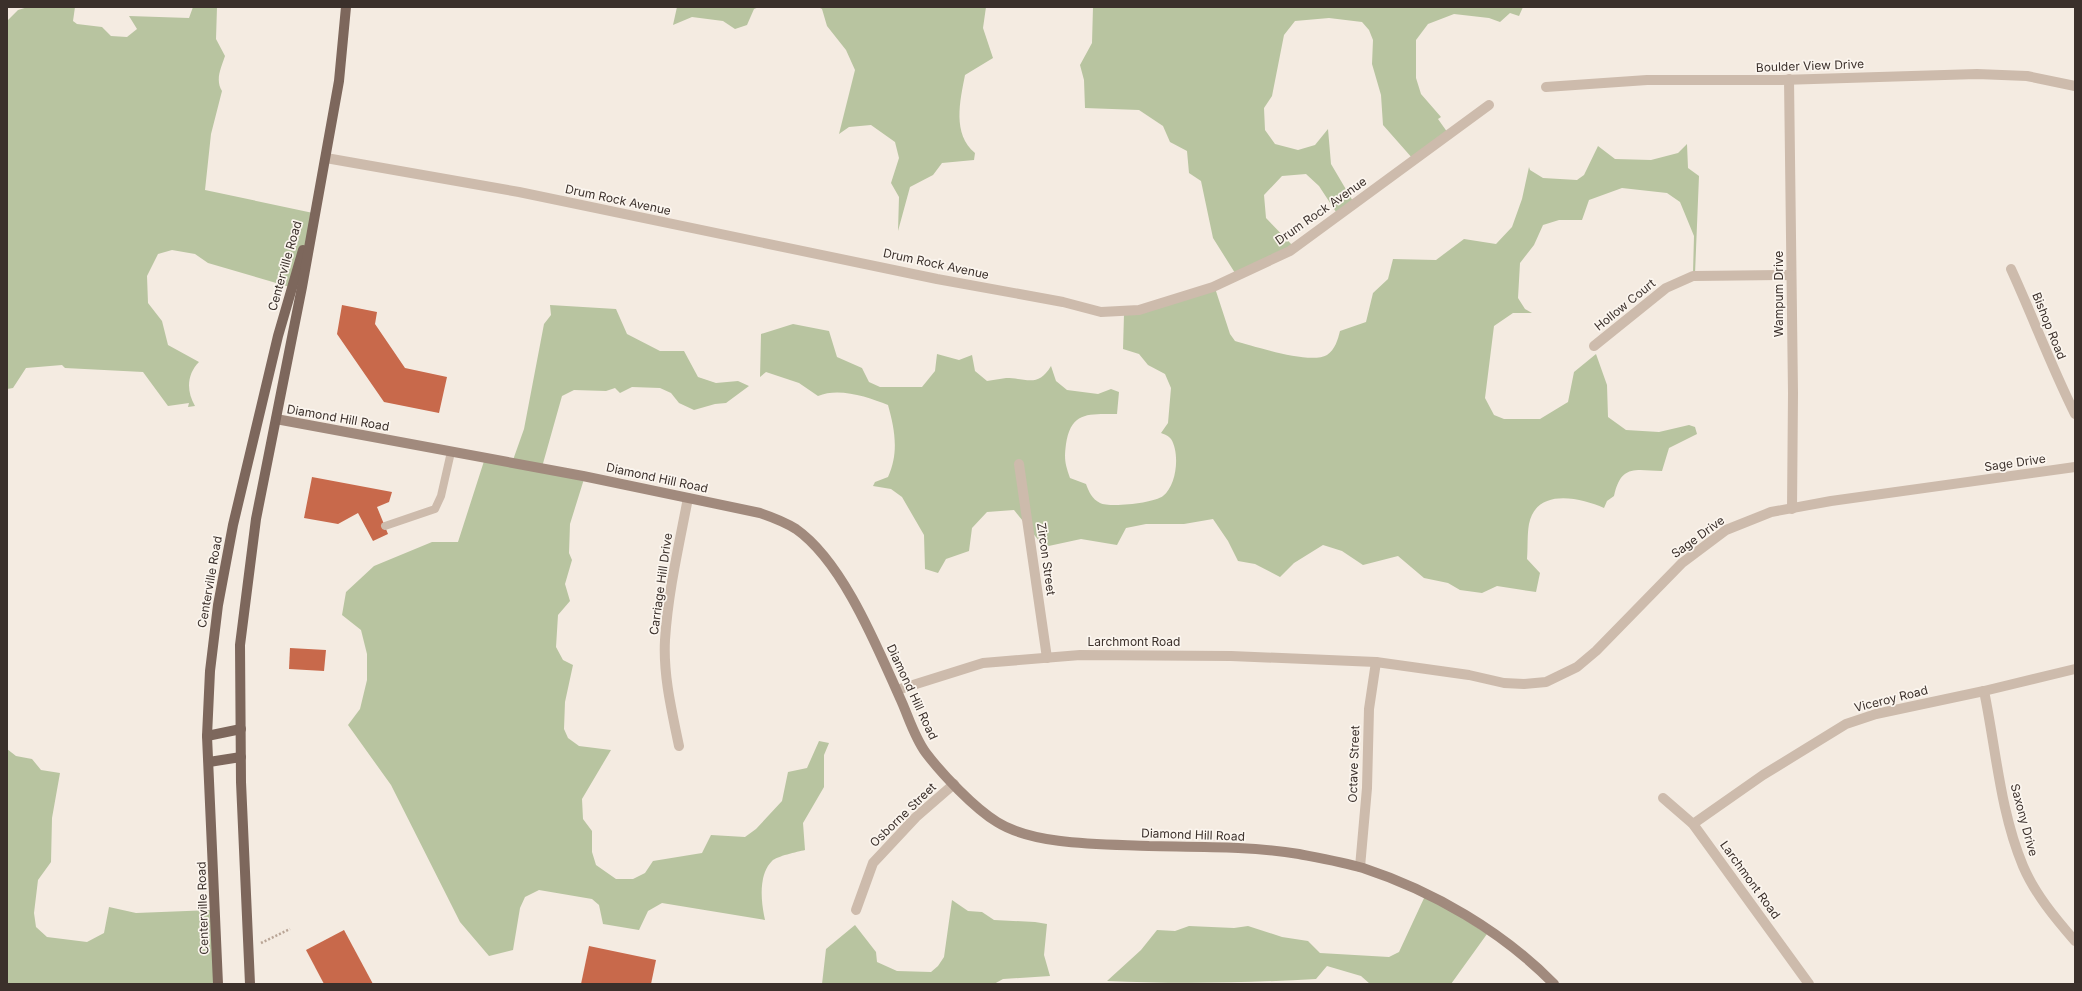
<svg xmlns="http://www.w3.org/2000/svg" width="2082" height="991" font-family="Inter,sans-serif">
  <rect width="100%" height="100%" fill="#f4ebe1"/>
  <g fill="#b8c4a0">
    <path d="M28,7H75L73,21L77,24L102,27L111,36L127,37L137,29L129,16L189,18L193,7H217L216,39L225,56C221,68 215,80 222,91L211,134L205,190L313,213L311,230L290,287L208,263L195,254L172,250L158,254L147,276L148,303L162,321L168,345L199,362C187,374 186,391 195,406L188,407L189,403L168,406L143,372L65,368L62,365L26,368L13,388L7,389V21L18,10Z"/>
    <path d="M677,7H759L754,9L747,25L735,29L723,21L692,17L673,25Z"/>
    <path d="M818,7H986L983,28L993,58L965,75C960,101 952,134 975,153L974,160L942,163L933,175L910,187L898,231L899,197L891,183L899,158L895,142L871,125L849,127L839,134L855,70L846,50L827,26L822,9Z"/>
    <path d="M1093,7H1523L1519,16L1510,13L1500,22L1489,18L1454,14L1428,24L1416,40V78L1421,94L1441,117L1438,119L1450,136L1413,159L1383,125L1381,95L1372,64L1373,40L1369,30L1362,22L1329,18L1295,21L1284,35L1272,96L1264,108L1265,130L1275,144L1298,150L1315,145L1328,129L1331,164L1354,203L1338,215L1319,186L1306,174L1282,176L1264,195L1266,218L1294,247L1235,273L1213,238L1201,181L1189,173L1187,151L1170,142L1163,126L1139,110L1085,108L1084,80L1080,65L1092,43Z"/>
    <path d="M1687,144L1688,168L1699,176L1695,274L1693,273L1694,236L1680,202L1667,193L1622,188L1589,200L1582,220H1559L1543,225L1534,245L1520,263L1518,298L1525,309L1532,313H1513L1494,326L1485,398L1494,415L1504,419H1540L1568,402L1574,372L1596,354L1607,385L1608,417L1626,430L1659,432L1689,425L1695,427L1697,434L1669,448L1662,471C1635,470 1621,464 1614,496L1607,501L1604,508C1579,497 1536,488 1529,524C1527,535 1528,548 1527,559L1540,573L1536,592L1497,586L1482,593L1460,590L1448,583L1424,578L1398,556L1363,565L1342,551L1323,545L1294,563L1280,577L1255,564L1238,561L1228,541L1213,519L1184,524H1146L1126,528L1117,545L1081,539L1044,547L1014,510L987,512L972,528L969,551L946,559L938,573L925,569L924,535L902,497L891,489L873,486L875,482L888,477C899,453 895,430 888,405C868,397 839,387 818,396L799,383L766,372L760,377L761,334L793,324L829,331L837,357L862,368L869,382L880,387H922L935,371L937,354L959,360L972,355L975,371L987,381C993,380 1000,379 1006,378C1027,378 1038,388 1051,366L1056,381L1067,390L1098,394L1111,389L1119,392L1117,414C1089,414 1071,411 1066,444C1064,459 1065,464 1070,478L1086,484C1089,492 1092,499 1100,503C1110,508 1154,503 1163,496C1177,485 1180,453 1171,439C1169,436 1164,434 1161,433L1168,423L1171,388L1165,374L1148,365L1139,354L1123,349L1124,314L1214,285L1230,334L1235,341C1254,346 1310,365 1327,355C1335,350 1338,339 1340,331L1366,322L1373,293L1388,279L1393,259L1436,260L1464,239L1496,244L1512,227L1522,199L1529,167L1530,170L1543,178L1577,180L1584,175L1598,146L1615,159L1651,160L1678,153Z"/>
    <path d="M550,305L616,309L627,334L660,351H684L698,377L716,383L738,381L749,386L726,403L715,404L694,410L679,403L671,393L660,388L632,387L620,393L615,388L606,391L574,390L562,396L542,467L584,479L570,524L569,553L572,560L565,584L570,601L558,615L556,647L563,660L573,665L565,702L564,729L568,738L579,746L611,750L582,799L583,819L592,831V852L596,865L616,879H633L645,873L653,861L702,853L711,835L745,837L756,829L782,801L788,772L807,768L819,741L829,743L824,755V787L803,823L805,850C797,852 777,856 772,861C758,875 761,902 765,920L662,903L648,911L639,930L603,924L599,905L592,899L539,890L525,897L520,908L513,950L489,956L460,922L391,785L348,725L360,709L367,680V654L361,630L342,615L346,592L374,566L432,542H458L485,458L513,460L524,429L544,324L551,315Z"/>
    <path d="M7,749L16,756L32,759L41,770L60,773L52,818L51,862L38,880L34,913L36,927L47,937L87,942L104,933L109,907L136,913L212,910L216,984H7Z"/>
    <path d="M1425,896L1430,897L1487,934L1451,984H1370L1361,976L1327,966L1316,979C1246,983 1175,984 1107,981L1141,950L1157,930L1175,931L1189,926L1234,928L1248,926L1282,937L1308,941L1320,953L1389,957L1399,952Z"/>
    <path d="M952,900L968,911L982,912L994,920L1035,922L1047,924L1044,955L1050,976L1003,979L994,984H822L826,949L855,925L876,952L877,962L897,971L931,972L938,966L944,957Z"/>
  </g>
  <g fill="#c8694b">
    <path d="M342,305L377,312L375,324L405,368L447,377L439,413L384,402L337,334Z"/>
    <path d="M312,477L392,492L389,502L377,507L388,534L373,541L358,513L338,524L304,518Z"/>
    <path d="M290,648L326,650L324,671L289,669Z"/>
    <path d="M344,930L373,984H324L306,950Z"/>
    <path d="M589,946L656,960L651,984H581Z"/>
  </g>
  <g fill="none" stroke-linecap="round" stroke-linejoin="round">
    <path stroke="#b9a596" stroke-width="2.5" stroke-dasharray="2 2" stroke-linecap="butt" d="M261,943L290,929"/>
    <path stroke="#cdbbac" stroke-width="8" d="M385,526L435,509L441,496L451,452"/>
    <g stroke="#cdbbac" stroke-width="10">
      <path d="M1789,79L1793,393L1792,509"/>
      <path d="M1546,87L1647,80H1781L1977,74L2027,76L2075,86"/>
      <path d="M326,158L519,192L937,279L1063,302L1101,312L1139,310L1213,287L1290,251L1489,105"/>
      <path d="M2011,269C2033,317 2051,366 2075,414"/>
      <path d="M1594,346L1666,288L1693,276L1791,275"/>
      <path d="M1019,464L1047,658"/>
      <path d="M897,690L983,663L1080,655L1231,656L1376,662L1469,675L1504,683L1524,684L1546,682L1577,667L1596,651L1682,563L1726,530L1771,512L1831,501L2075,467"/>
      <path d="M1984,691C1996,749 2000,811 2023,866C2035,894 2055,918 2075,941"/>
      <path d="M679,746C672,712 663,675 665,640C668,592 679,545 688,498"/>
      <path d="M1663,798L1693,824L1809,984"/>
      <path d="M1693,824L1763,775L1846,724L1876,714L1984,691L2075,669"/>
      <path d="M1360,867L1367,788L1369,709L1376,662"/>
      <path d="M856,910L873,863L916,817L954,784"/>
    </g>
    <path stroke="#a18a7d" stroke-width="10" d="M276,419L583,476L760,513C772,517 785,522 796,529C843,562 877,647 900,698C908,715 914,737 926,753C942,774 974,808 997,822C1035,846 1106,844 1149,846C1198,847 1251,846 1299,854C1320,858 1343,862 1363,868C1433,891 1502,931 1554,984"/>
    <g stroke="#7d675c" stroke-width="10">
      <path d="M207,736L241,729"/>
      <path d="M209,762L241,757"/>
      <path d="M218,984L207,736L210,671L218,605L233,525L278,336L303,250"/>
      <path d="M250,984L241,782L240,645L256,519L302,287L339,81L346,7"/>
    </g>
  </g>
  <g text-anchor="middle" stroke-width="3.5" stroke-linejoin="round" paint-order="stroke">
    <g font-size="12" fill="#3b302b" stroke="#fbf5ee">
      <text transform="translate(1810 66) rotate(-2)" y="4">Boulder View Drive</text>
      <text transform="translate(618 200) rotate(12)" y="4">Drum Rock Avenue</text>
      <text transform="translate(1321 211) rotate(-35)" y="4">Drum Rock Avenue</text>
      <text transform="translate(936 264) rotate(12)" y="4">Drum Rock Avenue</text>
      <text transform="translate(285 266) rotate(-74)" y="4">Centerville Road</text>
      <text transform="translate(1779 294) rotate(-90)" y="4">Wampum Drive</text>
      <text transform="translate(1625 305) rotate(-39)" y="4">Hollow Court</text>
      <text transform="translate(2049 326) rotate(68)" y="4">Bishop Road</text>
      <text transform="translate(338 418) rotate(10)" y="4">Diamond Hill Road</text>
      <text transform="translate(2015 463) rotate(-8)" y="4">Sage Drive</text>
      <text transform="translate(657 478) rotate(12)" y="4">Diamond Hill Road</text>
      <text transform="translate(1698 537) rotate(-36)" y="4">Sage Drive</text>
      <text transform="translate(1046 559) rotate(82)" y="4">Zircon Street</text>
      <text transform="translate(210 582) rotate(-80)" y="4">Centerville Road</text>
      <text transform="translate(661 584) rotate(-82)" y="4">Carriage Hill Drive</text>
      <text x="1134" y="646">Larchmont Road</text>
      <text transform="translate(912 692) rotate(65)" y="4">Diamond Hill Road</text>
      <text transform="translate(1891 699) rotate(-14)" y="4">Viceroy Road</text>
      <text transform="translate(1354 764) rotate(-88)" y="4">Octave Street</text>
      <text transform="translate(903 815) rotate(-44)" y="4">Osborne Street</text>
      <text transform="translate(2024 820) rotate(75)" y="4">Saxony Drive</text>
      <text transform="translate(1193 835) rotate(2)" y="4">Diamond Hill Road</text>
      <text transform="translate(1750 880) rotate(54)" y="4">Larchmont Road</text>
      <text transform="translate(203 908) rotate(-92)" y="4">Centerville Road</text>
    </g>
  </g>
  <rect width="2082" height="991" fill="none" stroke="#3b302b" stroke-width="16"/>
</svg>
